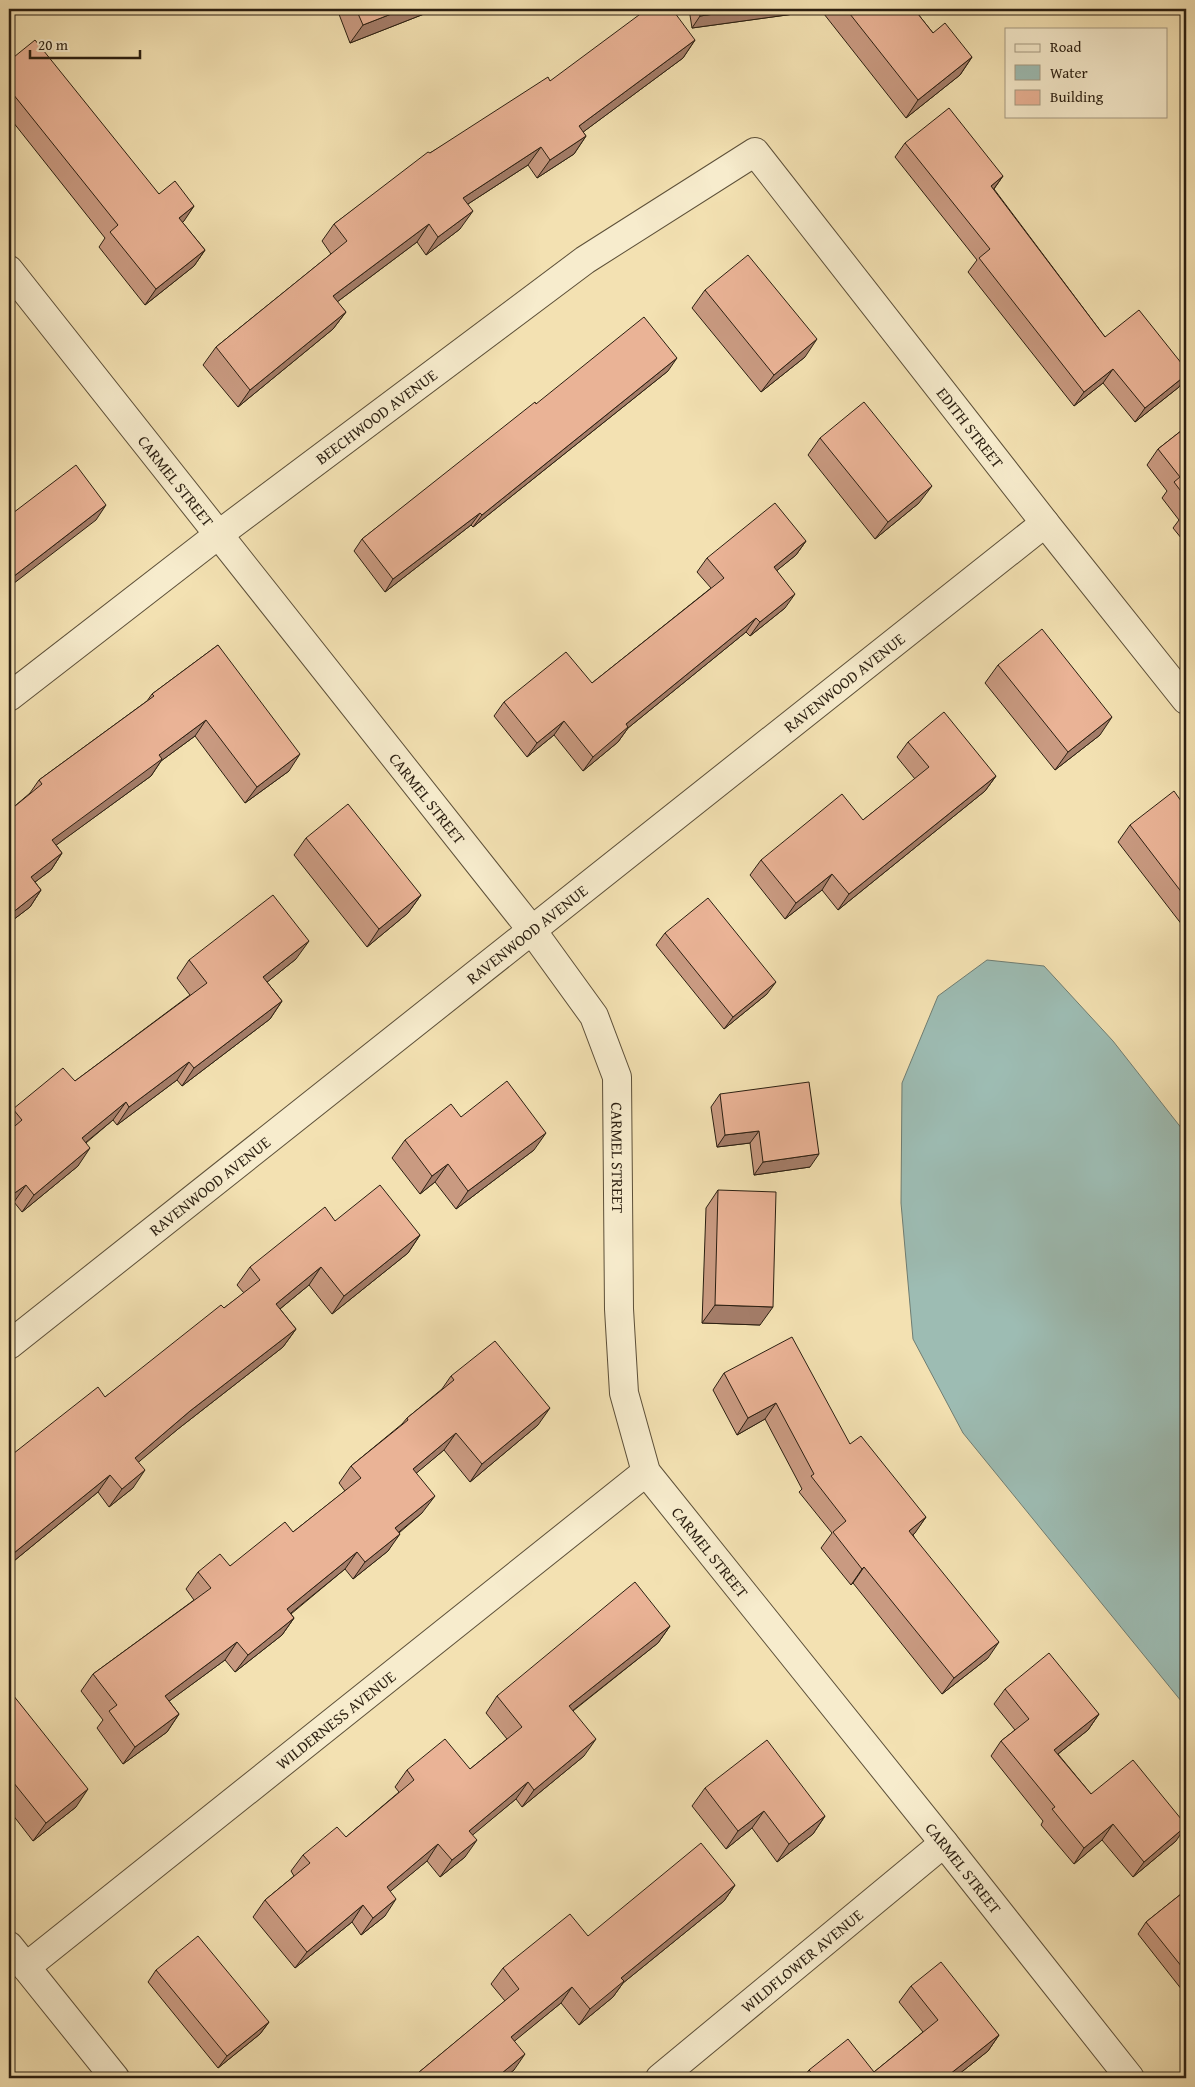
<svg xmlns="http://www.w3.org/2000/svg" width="1195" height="2087" font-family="'Gentium Book Plus',serif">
  <rect width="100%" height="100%" fill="#f3e1b2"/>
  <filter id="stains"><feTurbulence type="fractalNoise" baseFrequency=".004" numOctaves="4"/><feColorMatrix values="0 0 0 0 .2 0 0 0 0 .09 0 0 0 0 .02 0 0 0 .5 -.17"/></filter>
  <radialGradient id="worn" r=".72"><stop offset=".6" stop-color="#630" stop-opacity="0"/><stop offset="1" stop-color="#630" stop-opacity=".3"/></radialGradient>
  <path fill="#9dbcb3" stroke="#6f7d72" d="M987,960L1044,966L1113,1041L1186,1134V1707L963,1433L913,1339L901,1203L902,1083L938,996Z"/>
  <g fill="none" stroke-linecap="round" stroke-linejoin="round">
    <defs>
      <g id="minor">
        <path id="s1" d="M9,270L531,929L594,1016L617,1077L619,1309L624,1393L646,1472L944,1843L1130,2078"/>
        <path id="s2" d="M9,697L218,535L585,260L755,152L1045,523L1186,700"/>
        <path id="s3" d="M9,1345L1045,523"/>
        <path d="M9,1946L115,2078"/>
        <path id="s4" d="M26,1967L646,1472"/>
        <path id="s5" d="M660,2078L944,1843"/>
      </g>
    </defs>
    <use href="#minor" stroke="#5d5039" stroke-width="30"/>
    <use href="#minor" stroke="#f7eccd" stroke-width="28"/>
  </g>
  <g fill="#c99a81" stroke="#2b1f11">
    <path d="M337,9H428L424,14L350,43Z"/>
    <path d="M689,9H798L794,14L692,28Z"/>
    <path d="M828,9H914L933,33L972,57L960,75L906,118L824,14Z"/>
    <path d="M695,40L683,58L583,132L586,136L574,154L537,178L528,165L468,204L460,229L426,255L417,242L337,302L346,312L333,329L238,407L203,365L216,347L331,254L322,241L334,224L430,153L550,81Z"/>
    <path d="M9,61L159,194L194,206L182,222L205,250L194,266L145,305L99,247L105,238L9,117Z"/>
    <path d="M905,143L1003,176L994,189L1105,337L1186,369V376L1179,387L1135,422L1103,383L1074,406L968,272L977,260L895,157Z"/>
    <path d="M705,290L805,357L761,392L692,308Z"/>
    <path d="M668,371L473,527L471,525L385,592L354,551L362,539L536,404Z"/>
    <path d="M1186,427V544L1173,528L1179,520L1162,498L1167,491L1147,465L1158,449Z"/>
    <path d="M820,438L919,503L875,539L808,455Z"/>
    <path d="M806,541L796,555L776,571L785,608L750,636L746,632L628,728L618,742L583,771L554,735L527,757L494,716L504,702L592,683L711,588L697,572L707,558Z"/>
    <path d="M218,645L289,771L245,803L195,736L161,761L151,776L56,845L62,853L51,870L35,882L41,890L30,907L9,923V811L30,793L39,780L147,701L152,694Z"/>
    <path d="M998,665L1100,735L1055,770L985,683Z"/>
    <path d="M908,742L996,776L985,791L838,910L822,890L785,919L750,875L761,860L863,820L915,779L897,757Z"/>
    <path d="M1186,808V930L1118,842L1130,825Z"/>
    <path d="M306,838L421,895L408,913L367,947L294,855Z"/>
    <path d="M665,933L767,994L724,1029L656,945Z"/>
    <path d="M296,959L267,982L282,1001L270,1019L182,1086L177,1080L117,1125L113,1120L86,1143L78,1166L22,1212L14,1202L9,1206V1114L13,1109L75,1081L190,995L177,978L189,960Z"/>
    <path d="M720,1094L810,1167L754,1175L750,1143L717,1147L711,1107Z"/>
    <path d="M461,1117L534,1150L456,1209L435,1182L420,1194L392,1158L405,1140Z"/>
    <path d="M718,1190L760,1325L702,1323L706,1208Z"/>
    <path d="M335,1221L420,1235L408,1253L332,1314L309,1285L280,1309L296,1329L283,1347L178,1429L138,1462L133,1488L109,1507L98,1492L9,1565V1457L105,1397L224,1308L244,1293L237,1285L250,1267Z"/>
    <path d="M724,1373L850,1444L926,1517L913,1535L988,1658L942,1694L853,1583L851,1585L821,1548L832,1533L799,1492L802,1489L765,1419L737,1435L713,1390Z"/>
    <path d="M451,1376L538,1425L470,1482L444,1450L416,1473L422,1513L399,1533L388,1551L353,1579L345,1569L291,1614L294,1618L282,1635L235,1672L225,1660L169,1701L179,1714L167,1732L123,1764L97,1728L103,1720L81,1691L93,1674L194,1600L186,1589L198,1572L230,1566L293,1532L345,1491L339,1483L351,1466L402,1424L407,1418L442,1389Z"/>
    <path d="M670,1626L658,1643L573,1711L584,1756L522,1807L516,1799L472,1835L465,1857L440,1877L427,1861L390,1891L385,1916L361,1935L352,1922L295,1968L253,1917L265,1900L294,1876L291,1871L303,1855L346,1837L399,1792L395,1787L407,1770L470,1769L507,1739L486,1713L497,1696Z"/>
    <path d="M1005,1689L1099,1714L1088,1730L1058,1754L1091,1794L1176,1841L1133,1877L1102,1840L1074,1864L1041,1825L1043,1821L991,1756L1001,1741L1015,1730L994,1704Z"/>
    <path d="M9,1690L76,1807L33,1841L9,1810Z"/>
    <path d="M705,1788L825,1816L813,1834L777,1862L752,1828L726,1849L692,1806Z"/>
    <path d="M735,1885L724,1901L623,1983L613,1997L579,2025L561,2003L514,2041V2070L504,2078H412L505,2001L491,1984L503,1968L588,1936Z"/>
    <path d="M1186,1890V1995L1138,1934L1146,1922Z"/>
    <path d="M156,1970L269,2022L260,2034L218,2068L148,1982Z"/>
    <path d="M911,1986L999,2035L988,2051L954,2078H803L809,2070L874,2072L923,2032L899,2002Z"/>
  </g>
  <g fill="#a47d69" stroke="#2b1f11">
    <path d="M404,9H428L424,14L350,43L363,25Z"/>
    <path d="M750,9H798L794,14L692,28L700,16Z"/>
    <path d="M695,40L683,58L567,144L579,126Z"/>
    <path d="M972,57L960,75L906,118L918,100Z"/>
    <path d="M586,136L574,154L537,178L550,160Z"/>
    <path d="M541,147L528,165L451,215L463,198Z"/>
    <path d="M1003,176L993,190L991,186Z"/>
    <path d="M194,206L184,221L169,234L179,218Z"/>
    <path d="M473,211L460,229L426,255L438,237Z"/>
    <path d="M429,224L417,242L321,314L333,296Z"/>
    <path d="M205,250L194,266L145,305L156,289Z"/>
    <path d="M346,312L333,329L238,407L250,390Z"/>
    <path d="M817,339L805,357L761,392L774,375Z"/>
    <path d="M677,358L668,371L473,527L482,515Z"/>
    <path d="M1113,369L1103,383L1074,406L1084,392Z"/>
    <path d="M1186,375V376L1179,387L1135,422L1145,408Z"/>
    <path d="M932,486L919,503L875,539L888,522Z"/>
    <path d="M106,505L96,520L9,587V580Z"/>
    <path d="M480,513L471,525L385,592L393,579Z"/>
    <path d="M806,541L796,555L764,581L774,567Z"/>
    <path d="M795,594L785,608L750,636L760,622Z"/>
    <path d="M756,618L746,632L628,728L618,742L583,771L593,757L626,724Z"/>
    <path d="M1112,717L1100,735L1055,770L1068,752Z"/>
    <path d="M206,720L195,736L161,761L151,776L40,857L52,840L159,755Z"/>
    <path d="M564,721L554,735L527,757L537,743Z"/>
    <path d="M300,754L289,771L245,803L257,787Z"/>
    <path d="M996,776L985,791L838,910L849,894Z"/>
    <path d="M62,853L51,870L19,894L31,877Z"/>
    <path d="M832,874L822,890L785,919L796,903Z"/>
    <path d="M41,890L30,907L9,923V918L12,913Z"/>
    <path d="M421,895L408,913L367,947L379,929Z"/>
    <path d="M309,941L296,959L251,995L263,977Z"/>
    <path d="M776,982L767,994L724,1029L733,1017Z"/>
    <path d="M282,1001L270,1019L182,1086L194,1068Z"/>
    <path d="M189,1062L177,1080L117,1125L129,1107Z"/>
    <path d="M126,1102L113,1120L69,1156L82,1138Z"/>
    <path d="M759,1131L750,1143L717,1147L725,1135Z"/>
    <path d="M546,1133L534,1150L456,1209L468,1191Z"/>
    <path d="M90,1148L78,1166L22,1212L34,1195Z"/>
    <path d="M819,1154L810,1167L754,1175L763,1162Z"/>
    <path d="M448,1164L435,1182L420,1194L432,1176Z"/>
    <path d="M26,1185L14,1202L9,1206V1197Z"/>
    <path d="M420,1235L408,1253L332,1314L344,1296Z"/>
    <path d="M321,1267L309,1285L264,1322L276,1304Z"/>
    <path d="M715,1305L773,1307L760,1325L702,1323Z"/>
    <path d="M296,1329L283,1347L178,1429L122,1476L135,1458L190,1411Z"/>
    <path d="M776,1403L765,1419L737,1435L748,1418Z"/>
    <path d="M550,1408L538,1425L470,1482L482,1464Z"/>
    <path d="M456,1433L444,1450L401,1486L413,1469Z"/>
    <path d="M145,1470L133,1488L109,1507L122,1489Z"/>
    <path d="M110,1475L98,1492L9,1565V1557Z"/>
    <path d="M435,1496L422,1513L383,1545L395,1528Z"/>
    <path d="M926,1517L915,1533L898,1547L909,1531Z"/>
    <path d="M400,1534L388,1551L353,1579L365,1562Z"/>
    <path d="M357,1552L345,1569L275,1626L287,1609Z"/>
    <path d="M864,1567L853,1583L851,1585L862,1569Z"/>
    <path d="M294,1618L282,1635L235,1672L248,1655Z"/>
    <path d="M670,1626L658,1643L557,1723L569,1706Z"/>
    <path d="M237,1642L225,1660L153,1713L165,1696Z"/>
    <path d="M999,1642L988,1658L942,1694L954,1678Z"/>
    <path d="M179,1714L167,1732L123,1764L135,1747Z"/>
    <path d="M1099,1714L1088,1730L1044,1765L1054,1750Z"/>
    <path d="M596,1739L584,1756L522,1807L534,1790Z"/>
    <path d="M528,1782L516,1799L457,1848L469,1831Z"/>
    <path d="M88,1789L76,1807L33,1841L46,1823Z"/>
    <path d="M764,1811L752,1828L726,1849L738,1831Z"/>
    <path d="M825,1816L813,1834L777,1862L789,1844Z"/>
    <path d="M1113,1824L1102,1840L1074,1864L1084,1848Z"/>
    <path d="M1186,1826L1176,1841L1133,1877L1144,1862Z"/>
    <path d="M477,1840L465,1857L440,1877L452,1860Z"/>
    <path d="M438,1844L427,1861L375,1904L387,1887Z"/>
    <path d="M735,1885L724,1901L623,1983L613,1997L579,2025L590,2009L621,1978Z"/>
    <path d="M396,1899L385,1916L361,1935L373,1918Z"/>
    <path d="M363,1905L352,1922L295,1968L307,1952Z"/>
    <path d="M572,1987L561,2003L500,2053L511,2037Z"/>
    <path d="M269,2022L260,2034L218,2068L227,2056Z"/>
    <path d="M999,2035L988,2051L954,2078H945Z"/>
    <path d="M525,2054L514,2070L504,2078H496Z"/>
  </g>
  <g fill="#eab396" stroke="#2b1f11">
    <path d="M356,9H404L363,25Z"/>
    <path d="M647,9H672L695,40L579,126L586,136L550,160L541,147L463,198L473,211L438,237L429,224L333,296L346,312L250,390L216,347L347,241L334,224L428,152L430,153L548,77L550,81Z"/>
    <path d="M699,9H750L700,16Z"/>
    <path d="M846,9H914L933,33L945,23L972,57L918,100Z"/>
    <path d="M35,40L159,194L175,181L194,206L179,218L205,250L156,289L110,232L118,225L9,89V61Z"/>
    <path d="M949,108L1003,176L991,186L1105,337L1139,310L1186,369V375L1145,408L1113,369L1084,392L979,258L990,249L905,143Z"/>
    <path d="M748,255L817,339L774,375L705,290Z"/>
    <path d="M644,317L677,358L482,515L480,513L393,579L362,539L535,402L536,404Z"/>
    <path d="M864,402L932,486L888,522L820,438Z"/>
    <path d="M1186,427V498L1174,482L1180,477L1158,449Z"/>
    <path d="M76,465L106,505L9,580V516Z"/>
    <path d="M775,503L806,541L774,567L795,594L760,622L756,618L626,724L628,727L593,757L564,721L537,743L504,702L566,652L592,683L724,578L707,558Z"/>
    <path d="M1042,629L1112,717L1068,752L998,665Z"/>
    <path d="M218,645L300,754L257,787L206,720L159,755L162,759L52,840L62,853L31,877L41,890L12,913L9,909V811L42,784L39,780L154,696L152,694Z"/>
    <path d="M944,712L996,776L849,894L832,874L796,903L761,860L842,794L863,820L929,767L908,742Z"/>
    <path d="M1174,791L1186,808V898L1130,825Z"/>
    <path d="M348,804L421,895L379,929L306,838Z"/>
    <path d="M273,895L309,941L263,977L282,1001L194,1068L189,1062L129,1107L126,1102L82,1138L90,1148L34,1195L26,1185L9,1197V1131L22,1120L13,1109L63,1068L75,1081L207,983L189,960Z"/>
    <path d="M708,898L776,982L733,1017L665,933Z"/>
    <path d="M507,1081L546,1133L468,1191L448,1164L432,1176L405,1140L451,1104L461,1117Z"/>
    <path d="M809,1082L819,1154L763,1162L759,1131L725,1135L720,1094Z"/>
    <path d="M380,1185L420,1235L344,1296L321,1267L276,1304L296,1329L190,1411L135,1458L145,1470L122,1489L110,1475L9,1557V1496L13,1492L9,1487V1457L98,1387L105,1397L221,1305L224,1308L260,1280L250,1267L325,1207L335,1221Z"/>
    <path d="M718,1190L776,1192L773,1307L715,1305Z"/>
    <path d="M792,1337L850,1444L861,1436L926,1517L909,1531L999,1642L954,1678L864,1567L862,1569L833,1532L846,1521L811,1476L814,1474L776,1403L748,1418L724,1373Z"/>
    <path d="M495,1341L550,1408L482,1464L456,1433L413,1469L435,1496L395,1528L400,1534L365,1562L357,1552L287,1609L294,1618L248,1655L237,1642L165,1696L179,1714L135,1747L109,1711L117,1705L93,1674L211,1588L198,1572L220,1554L230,1566L285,1522L293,1532L361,1478L351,1466L408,1420L407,1418L454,1380L451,1376Z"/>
    <path d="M635,1582L670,1626L569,1706L596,1739L534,1790L528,1782L469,1831L477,1840L452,1860L438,1844L387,1887L396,1899L373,1918L363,1905L307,1952L265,1900L310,1863L303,1855L337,1827L346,1837L414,1780L407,1770L445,1739L470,1769L522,1727L497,1696Z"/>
    <path d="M1049,1653L1099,1714L1054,1750L1091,1794L1133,1760L1186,1825V1826L1144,1862L1113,1824L1084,1848L1052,1809L1055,1807L1001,1741L1029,1719L1005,1689Z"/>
    <path d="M9,1690L88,1789L46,1823L9,1777Z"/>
    <path d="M767,1740L825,1816L789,1844L764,1811L738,1831L705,1788Z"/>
    <path d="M701,1843L735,1885L621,1978L624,1981L590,2009L572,1987L511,2037L525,2054L496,2078H412L519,1989L503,1968L570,1914L588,1936Z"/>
    <path d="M1186,1890V1972L1146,1922Z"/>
    <path d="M198,1936L269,2022L227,2056L156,1970Z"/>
    <path d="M941,1962L999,2035L945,2078H816L809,2070L848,2039L874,2072L938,2020L911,1986Z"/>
  </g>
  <g text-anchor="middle" stroke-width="4.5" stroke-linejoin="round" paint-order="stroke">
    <g font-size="16" fill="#2b1f11" stroke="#f7eccd">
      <text dy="6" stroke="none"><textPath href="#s2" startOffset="462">BEECHWOOD AVENUE</textPath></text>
      <text dy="6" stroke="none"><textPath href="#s2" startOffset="1274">EDITH STREET</textPath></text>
      <text dy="6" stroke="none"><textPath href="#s1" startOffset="269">CARMEL STREET</textPath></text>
      <text dy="6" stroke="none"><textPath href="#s3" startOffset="1066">RAVENWOOD AVENUE</textPath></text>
      <text dy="6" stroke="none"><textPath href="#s1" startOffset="674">CARMEL STREET</textPath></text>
      <text dy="6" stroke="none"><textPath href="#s3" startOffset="661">RAVENWOOD AVENUE</textPath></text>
      <text dy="6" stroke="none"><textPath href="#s1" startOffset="1094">CARMEL STREET</textPath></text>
      <text dy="6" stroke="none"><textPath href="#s3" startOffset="256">RAVENWOOD AVENUE</textPath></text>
      <text dy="6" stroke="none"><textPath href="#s1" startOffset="1514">CARMEL STREET</textPath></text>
      <text dy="6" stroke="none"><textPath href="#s4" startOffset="396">WILDERNESS AVENUE</textPath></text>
      <text dy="6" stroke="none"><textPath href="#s1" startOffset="1919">CARMEL STREET</textPath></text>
      <text dy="6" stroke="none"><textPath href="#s5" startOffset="184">WILDFLOWER AVENUE</textPath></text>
    </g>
  </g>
  <rect width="1195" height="2087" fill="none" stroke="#f3e1b2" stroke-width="30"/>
  <rect x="10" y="10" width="1175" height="2067" fill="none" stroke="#2b1f11" stroke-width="2.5"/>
  <rect x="15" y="15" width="1165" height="2057" fill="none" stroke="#2b1f11"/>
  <rect x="1005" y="28" width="162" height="90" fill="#f7eccd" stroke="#a59a82"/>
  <rect x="1015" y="44" width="25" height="8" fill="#f7eccd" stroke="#a59a82"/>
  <text x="1050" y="52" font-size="15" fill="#2b1f11">Road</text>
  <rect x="1015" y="65" width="25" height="15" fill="#9dbcb3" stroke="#a59a82"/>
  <text x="1050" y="78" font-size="15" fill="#2b1f11">Water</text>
  <rect x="1015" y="90" width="25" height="15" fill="#eab396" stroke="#a59a82"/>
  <text x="1050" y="102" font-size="15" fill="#2b1f11">Building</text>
  <path d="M30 50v8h110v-8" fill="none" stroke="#2b1f11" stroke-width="2.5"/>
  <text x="38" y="50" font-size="15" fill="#2b1f11" stroke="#f7eccd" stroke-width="4" paint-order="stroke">20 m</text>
  <rect width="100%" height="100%" filter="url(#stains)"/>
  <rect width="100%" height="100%" fill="url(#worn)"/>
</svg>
